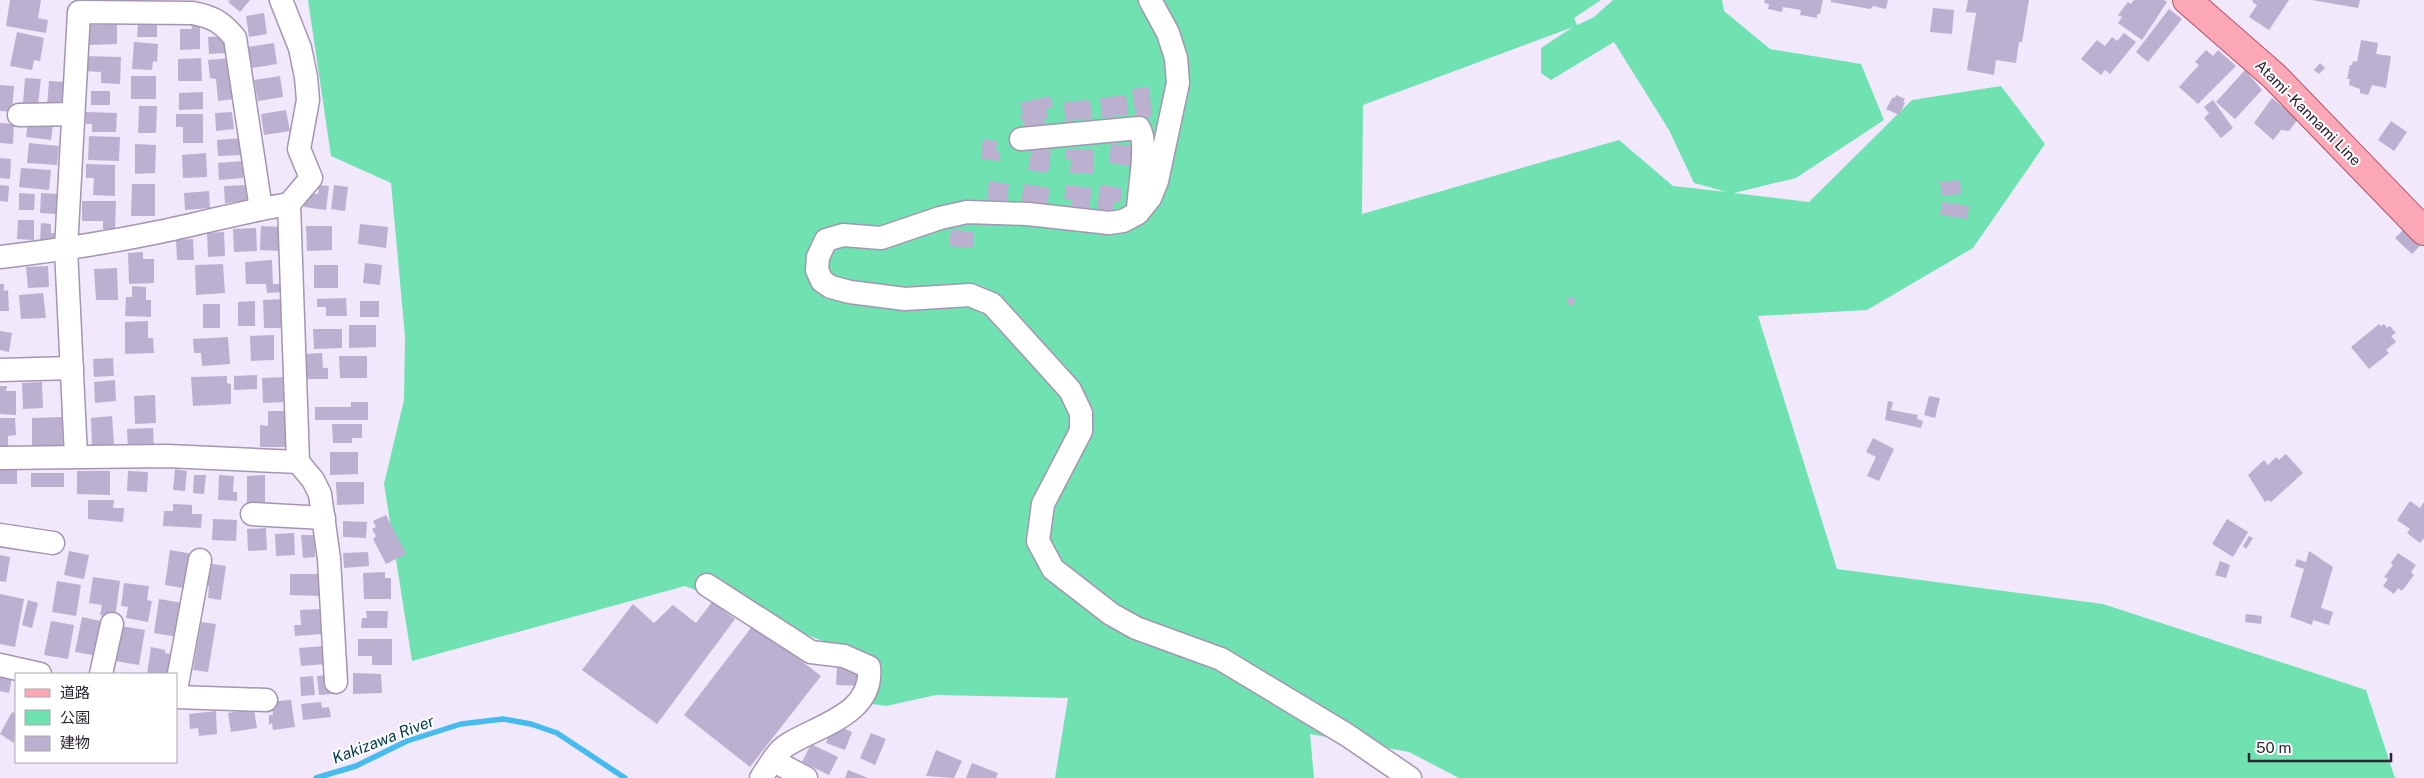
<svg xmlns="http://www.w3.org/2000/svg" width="2424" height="778" font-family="'Public Sans','Noto Sans JP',sans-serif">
  <rect width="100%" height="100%" fill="#f1e8fc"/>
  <path fill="#70e1b1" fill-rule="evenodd" d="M308,0H1601L1574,18L1577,25L1594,17L1613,0H1722L1724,11L1770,49L1861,64L1884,120L1796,178L1734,193L1809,202L1912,100L2001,86L2045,144L1973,248L1867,310L1758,316L1837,569L2103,604L2366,690L2395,778H1459L1409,752L1310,734L1314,778H1055L1068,698L936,695L886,706L865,703L860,656L685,586L412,661L384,484L404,400L405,337L391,183L331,156ZM1573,27L1541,48V73L1551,80L1614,42L1669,130L1694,183L1727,192L1673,186L1619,140L1362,214L1363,105Z"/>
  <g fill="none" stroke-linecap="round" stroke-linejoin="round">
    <path stroke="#45bced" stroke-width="5.5" d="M316,778L356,766L407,741L461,724L503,719L531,724L557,733L625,778"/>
  </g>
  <g fill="#bcb0d0">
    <path d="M10,0H41L38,18L48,20L46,33L6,26Z"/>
    <path d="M230,0H250L240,12L228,2Z"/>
    <path d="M1765,0H1823L1820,14H1817V18L1800,15L1801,10L1783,7L1782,12L1768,9L1769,4L1764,3Z"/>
    <path d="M1831,0H1888L1886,9L1873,6L1870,9L1831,2Z"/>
    <path d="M1968,0H2029L2022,42H2019L2016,63L1996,60L1994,75L1967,70L1976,13L1966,12Z"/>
    <path d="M2134,0H2164L2167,2L2142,40L2118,23L2122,17L2118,15L2128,2L2131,4Z"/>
    <path d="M2253,0H2289L2269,30L2249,17L2257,5L2252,2Z"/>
    <path d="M2312,0H2360L2358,8Z"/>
    <path d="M1933,8L1954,10L1952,34L1930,32Z"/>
    <path d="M2169,9L2182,19L2148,62L2136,52Z"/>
    <path d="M264,13L267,34L249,37L246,16Z"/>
    <path d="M200,23V49L180,50V29H192L191,24Z"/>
    <path d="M117,24V44L89,45V25Z"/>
    <path d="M138,24H157V37H137Z"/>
    <path d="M17,32L44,38L40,61L34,60L32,70L10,66Z"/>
    <path d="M2124,33L2136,42L2110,74L2105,70L2101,75L2081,59L2097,40L2105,46L2112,37L2117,41Z"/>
    <path d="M225,36L227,53L209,54L208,37Z"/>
    <path d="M2361,40L2378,43L2376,54L2391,56L2386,88L2372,85L2368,95L2360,93V89L2349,85L2350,79H2347L2350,65H2352L2353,61L2357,62Z"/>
    <path d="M134,42L158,44L157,62L153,61L152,70L132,69Z"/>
    <path d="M274,43L277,64L252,68L248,47Z"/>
    <path d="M2206,50L2213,56L2218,50L2236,66L2198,104L2179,87L2199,65L2195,62Z"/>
    <path d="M85,56L121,57L120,84L101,83V72L85,71Z"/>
    <path d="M201,58L202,81H178V59Z"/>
    <path d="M231,58L235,99L218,101L216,79L210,78L208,60Z"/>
    <path d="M2320,63L2325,68L2319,74L2314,70Z"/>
    <path d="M2245,70L2262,90L2235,119L2216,102Z"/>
    <rect x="131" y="76" width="25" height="23"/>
    <path d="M280,76L283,97L258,101L254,80Z"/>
    <path d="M25,78L41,79L38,104L23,103Z"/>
    <path d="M49,81L65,82L63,107L47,106Z"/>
    <path d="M0,85L14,86L12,112L0,111Z"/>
    <path d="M1149,87L1152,117L1136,119L1132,89Z"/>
    <rect x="91" y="91" width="19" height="14"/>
    <path d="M203,92V109L179,110V93Z"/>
    <path d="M1126,95L1128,115L1102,118L1100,98Z"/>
    <path d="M1896,95L1905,99L1903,102L1905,103L1899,115L1886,109L1893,97L1895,98Z"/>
    <path d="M1050,96L1053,107L1046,109L1048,118L1044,120L1045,124L1025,127L1020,115L1023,114L1020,103Z"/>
    <path d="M2272,98L2298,119L2289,131L2281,130L2273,140L2254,123Z"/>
    <path d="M1090,100L1092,119L1065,121L1064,102Z"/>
    <path d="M2213,100L2233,128L2221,138L2204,118L2209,113L2204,107Z"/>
    <path d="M139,106H157L156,133H138Z"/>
    <path d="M286,110L290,131L264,135L261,114Z"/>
    <path d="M86,112L117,113L116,132H92V124H86Z"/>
    <path d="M232,112L234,129L216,131L215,113Z"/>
    <path d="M176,114H203V143H183V127H176Z"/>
    <path d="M28,121L53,125L51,140L26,137Z"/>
    <path d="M2391,121L2407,132L2394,151L2378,140Z"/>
    <path d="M0,123L14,124L13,144L0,143Z"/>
    <path d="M89,136L120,137L119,161L88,160Z"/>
    <path d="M241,138L242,155L218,156L217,140Z"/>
    <path d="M983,139L997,141L996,151L1000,152L999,161L981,159Z"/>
    <path d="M29,143L59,146L57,165L27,163Z"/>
    <path d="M135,144L156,145L155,173L135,174Z"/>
    <path d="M1111,144L1132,146L1130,166L1109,163Z"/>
    <path d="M1032,148L1051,151L1048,173L1028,170Z"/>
    <path d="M1066,149L1094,150L1093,174L1070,173L1071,159H1066Z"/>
    <path d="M206,153L207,177L183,178L182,155Z"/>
    <path d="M0,158L11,159L10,179L0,178Z"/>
    <path d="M243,161V178L219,180L218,163Z"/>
    <path d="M86,164L115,165V196L93,195L94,178H86Z"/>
    <path d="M21,168L51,170L49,190L19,187Z"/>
    <path d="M1960,180L1961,194L1942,196L1940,182Z"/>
    <path d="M989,181L1009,184L1006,206L993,204V200L987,199Z"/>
    <path d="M132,184H155V216H131Z"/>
    <path d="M1024,184L1050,188L1047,206L1021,202Z"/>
    <path d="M0,185L9,186L8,202L0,201Z"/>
    <path d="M248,185L249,201L225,203L224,186Z"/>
    <path d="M319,185L329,186L326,210L304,207L306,193L318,194Z"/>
    <path d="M334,185L348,187L345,211L331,209Z"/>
    <path d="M1066,185L1092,188L1089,209L1071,207L1072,200L1064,199Z"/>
    <path d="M1100,185L1122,188L1120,203L1114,202L1113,211L1097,209Z"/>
    <path d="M209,191L210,208L185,210L184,193Z"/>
    <path d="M19,193L35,194L34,210H19Z"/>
    <path d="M41,193L58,194L57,214L40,213Z"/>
    <path d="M82,201H116L115,229H103V221H82Z"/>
    <path d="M1942,202L1969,206L1967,219L1940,215Z"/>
    <path d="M18,220H34V240L17,239Z"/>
    <path d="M41,223L51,224V233H58L57,242L40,241Z"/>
    <path d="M360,224L388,227L386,248L358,244Z"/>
    <path d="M261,226L280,227V251L260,250Z"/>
    <path d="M306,226H332V250L307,251Z"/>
    <path d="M2406,227L2423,243L2412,254L2395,238Z"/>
    <path d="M256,228L257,251L234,252L233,229Z"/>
    <path d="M951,229L974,232L973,248L949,246Z"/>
    <path d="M224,232L225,256L208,257L207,233Z"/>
    <path d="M193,239L194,260H177L176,240Z"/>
    <path d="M143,252V259H154V283L129,284L128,253Z"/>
    <path d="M272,260L273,284H282L287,292L267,293L266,284H246L245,262Z"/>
    <path d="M365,263L382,265L380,285L363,283Z"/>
    <path d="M223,264L225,293L196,295L195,265Z"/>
    <rect x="314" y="265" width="24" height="23"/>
    <path d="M48,266L49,287L28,288L26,267Z"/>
    <path d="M117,268L118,300H96L94,269Z"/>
    <path d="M0,284H4V291L8,290L9,311H0Z"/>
    <path d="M132,286L146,287V300H151V317L125,316L126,297H132Z"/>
    <path d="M43,293L46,318L21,319L19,295Z"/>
    <path d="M1568,297L1575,298L1574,306L1567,304Z"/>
    <path d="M346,298L347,316H326V307H317V299Z"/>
    <path d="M285,299V328H264L263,300Z"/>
    <path d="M255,301V326H238V302Z"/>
    <rect x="360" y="301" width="19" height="16"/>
    <rect x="203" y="304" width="17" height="24"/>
    <path d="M148,321V338H153L154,353L125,354V322Z"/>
    <path d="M2379,324L2381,326L2384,324L2387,328L2390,326L2396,333L2391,336L2396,342L2386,350L2389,353L2369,369L2351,347Z"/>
    <path d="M349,325H376V347L349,348Z"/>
    <path d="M313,329H342V348L314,349Z"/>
    <path d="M0,331L12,333L9,352L0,350Z"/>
    <path d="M274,335V360L251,361L250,336Z"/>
    <path d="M228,337L230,364L202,366L201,353H194L193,339Z"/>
    <path d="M322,353L323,368H328V379H306L304,354Z"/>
    <path d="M339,356H367V378H340Z"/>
    <path d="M113,358L114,376L94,377L93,359Z"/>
    <path d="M257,375V389L234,390V376Z"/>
    <path d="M227,376V383L231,384V404L193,406L191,377Z"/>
    <path d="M286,377L287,402L263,403L262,378Z"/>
    <path d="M115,380L116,401L95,403L94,382Z"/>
    <path d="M42,382L43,408L23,409L22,383Z"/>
    <path d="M0,386H7L6,391H16V415L0,414Z"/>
    <path d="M155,395L156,423L135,424L134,396Z"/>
    <path d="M1929,396L1940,398L1935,418L1924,415Z"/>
    <path d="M1888,401L1893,402L1891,410L1918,415L1917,419L1923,421L1921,428L1885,420Z"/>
    <path d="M351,402H368V420H315V407H351Z"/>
    <path d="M268,411H285L290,447H260V425L268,426Z"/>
    <path d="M112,416L114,445L92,446L91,418Z"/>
    <path d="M62,417L63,446L32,447V418Z"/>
    <path d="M0,418H15L16,435L8,436V447H0Z"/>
    <path d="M332,424H362V438H352V443H333Z"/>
    <path d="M153,428L154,448L128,449L127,429Z"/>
    <path d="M1873,438L1894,449L1879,481L1867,476L1876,457L1866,452Z"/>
    <path d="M330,452H358V474L330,475Z"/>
    <path d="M2286,454L2303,473L2271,502L2268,500L2265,502L2248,475L2264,460L2268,465L2276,457L2279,460Z"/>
    <path d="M175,469L187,471L185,491L173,490Z"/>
    <rect x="0" y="470" width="17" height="14"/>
    <path d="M77,471H110V495L77,494Z"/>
    <path d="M128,471L148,472L147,492L127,491Z"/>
    <rect x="31" y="473" width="33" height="14"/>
    <path d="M194,475H206L204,494L193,493Z"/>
    <path d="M219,475L234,476L233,492H237V501L218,500Z"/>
    <path d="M265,475V503H247V476Z"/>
    <path d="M336,482H364V504L337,505Z"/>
    <path d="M88,500H114L113,508H124L123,522L88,519Z"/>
    <path d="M2410,501L2420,508L2424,502V538L2420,543L2407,533L2410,529L2397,520Z"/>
    <path d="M173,504L192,505V514H202L201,528L163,526L164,511H173Z"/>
    <path d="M386,515L406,554L386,564L373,539L376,536L372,529L376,527L373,521Z"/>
    <path d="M213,519L237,520L236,541L212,540Z"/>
    <path d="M2227,519L2248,532L2233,557L2212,544Z"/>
    <path d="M343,521L367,522L366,538L343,537Z"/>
    <path d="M266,528L267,550L248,551L247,529Z"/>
    <path d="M294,533L295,555L276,556L275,534Z"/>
    <path d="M301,535H315V557L303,558Z"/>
    <path d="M2249,536L2253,538L2246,549L2243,546Z"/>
    <path d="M170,550L193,554L188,584L184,582L183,588L165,585Z"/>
    <path d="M69,551L89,555L84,579L64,575Z"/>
    <path d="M2309,551L2333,567L2321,608L2333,612L2329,625L2313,620L2312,625L2290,617L2304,569L2295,566L2297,559L2306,562Z"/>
    <path d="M368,552L369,566L344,568L343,553Z"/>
    <path d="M2398,553L2416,565L2411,572L2414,575L2402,591L2398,588L2394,594L2383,586L2388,579L2384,577L2393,565L2391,563Z"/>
    <path d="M0,555L10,557L6,582L0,581Z"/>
    <path d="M2220,561L2230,565L2226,578L2215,575Z"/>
    <path d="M207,563L226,566L221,600L208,598L209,586L204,585Z"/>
    <path d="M385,572V578H391V599H364L363,573Z"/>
    <path d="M290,574H320V596L290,595Z"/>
    <path d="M93,577L120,581L115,618L100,615L102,605L89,603Z"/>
    <path d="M57,581L81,585L76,616L52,612Z"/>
    <path d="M124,583L149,586L147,600L152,601L148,622L126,618L128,607L121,606Z"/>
    <path d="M0,594L24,599L15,647L0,644Z"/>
    <path d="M159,599L183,603L177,637L154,633Z"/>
    <path d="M28,600L38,603L32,628L22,625Z"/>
    <path d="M712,602L735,619L657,724L582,670L633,604L654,623L673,605L696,623Z"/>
    <path d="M321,609L322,634L295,636L294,625H301L300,610Z"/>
    <path d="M366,611H388L387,628H361L362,618H367Z"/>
    <path d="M2246,614L2262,616L2261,624L2245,622Z"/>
    <path d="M82,617L105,622L99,656L75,652Z"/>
    <path d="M51,621L74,625L68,659L44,655Z"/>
    <path d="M201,622L216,624L208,672L193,670Z"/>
    <path d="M754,624L821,676L750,767L684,715Z"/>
    <path d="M121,626L145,630L139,665L115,661Z"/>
    <path d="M358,639H392V665H372V656H358Z"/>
    <path d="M324,646L326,664L301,666L299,648Z"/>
    <path d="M151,647L165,650V653L175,655L172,674H147Z"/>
    <path d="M837,665L866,666L865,686L836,685Z"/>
    <path d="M353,673L381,674L382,693L353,694Z"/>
    <path d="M331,675L333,694L319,695L317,676Z"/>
    <path d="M0,676L12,678L9,693L0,691Z"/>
    <path d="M313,676L315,695L301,696L300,677Z"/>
    <path d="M291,700L295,727L273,730L272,723L269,725V715H273L272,707L277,706L278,701Z"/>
    <path d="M321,702L322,708L329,707L331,717L303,720L301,704Z"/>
    <path d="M254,709L257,728L231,732L228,713Z"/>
    <path d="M216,711L217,734L199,736L198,728L190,729L189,714Z"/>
    <path d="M12,712L16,714L14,743L0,734Z"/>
    <path d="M833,724L852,732L845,750L826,743Z"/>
    <path d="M871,733L886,739L875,765L860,758Z"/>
    <path d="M811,744L838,757L829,775L802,762Z"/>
    <path d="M936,750L962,761L954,778L926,776Z"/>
    <path d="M972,763L998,773L996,778H966Z"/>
    <path d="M848,770L868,778H845Z"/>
  </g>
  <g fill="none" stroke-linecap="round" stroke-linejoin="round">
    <defs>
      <g id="street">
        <path d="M1150,0L1168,33L1176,58L1178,83L1157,181L1150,198L1138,213L1123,221L1109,223L1028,214L967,212L940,218L881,238L843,235L826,240L818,257L817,270L822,281L831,287L850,292L905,299L970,295L992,304L1070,390L1081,413V431L1043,504L1038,541L1053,569L1111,614L1136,628L1221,659L1347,735L1410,778"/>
        <path d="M19,115L73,114"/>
        <path d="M1021,139L1139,128C1149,145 1138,191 1138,212"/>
        <path d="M289,204L298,462L313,480L320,494L329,559L336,682"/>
        <path d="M0,257C53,251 106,243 159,232C202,223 245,211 289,204L311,178L299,149L308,100L306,77L300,48L281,0"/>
        <path d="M0,370L72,368"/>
        <path d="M76,456L66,249L79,12L193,13C213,17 222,22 235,38L261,209"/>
        <path d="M0,458L167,456L298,462"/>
        <path d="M252,514L324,518"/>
        <path d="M0,535L53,543"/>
        <path d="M707,585L811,652L844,656L869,667C874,714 819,725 787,745C777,751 768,768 761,778"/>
        <path d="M0,665L40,674"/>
        <path d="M101,674L112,624"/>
        <path d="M176,690L200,560"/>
        <path d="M176,697L266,700"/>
        <path d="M774,761L806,778"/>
      </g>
      <path id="primary" d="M2187,0L2274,76L2424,231"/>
    </defs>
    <use href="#street" stroke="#a495b3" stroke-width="25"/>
    <use href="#primary" stroke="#b15468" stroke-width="30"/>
    <use href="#street" stroke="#fff" stroke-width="22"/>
    <use href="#primary" stroke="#fba7b6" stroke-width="28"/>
  </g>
  <g text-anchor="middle" stroke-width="4" stroke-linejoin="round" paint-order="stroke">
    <g font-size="15" fill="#2c2632" stroke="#fff">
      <text transform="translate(2308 113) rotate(45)" y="5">Atami -Kannami Line</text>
    </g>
    <g font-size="16" font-style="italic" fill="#043a4e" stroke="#fff">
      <text transform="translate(383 739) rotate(-21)" y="6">Kakizawa River</text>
    </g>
  </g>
  <rect x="15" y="673" width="162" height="90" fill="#ffffff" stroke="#aba8ad"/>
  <rect x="25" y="689" width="25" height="8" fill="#fba7b6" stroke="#aba8ad"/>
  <text x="60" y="698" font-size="15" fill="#2c2632">道路</text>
  <rect x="25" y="710" width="25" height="15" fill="#70e1b1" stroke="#aba8ad"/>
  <text x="60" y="723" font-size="15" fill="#2c2632">公園</text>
  <rect x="25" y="736" width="25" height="15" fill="#bcb0d0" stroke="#aba8ad"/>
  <text x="60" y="748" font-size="15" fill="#2c2632">建物</text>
  <path d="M2249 753v8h142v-8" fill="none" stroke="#2c2632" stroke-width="2.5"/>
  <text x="2256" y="753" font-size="15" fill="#2c2632" stroke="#ffffff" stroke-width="4" paint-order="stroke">50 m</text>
</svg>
